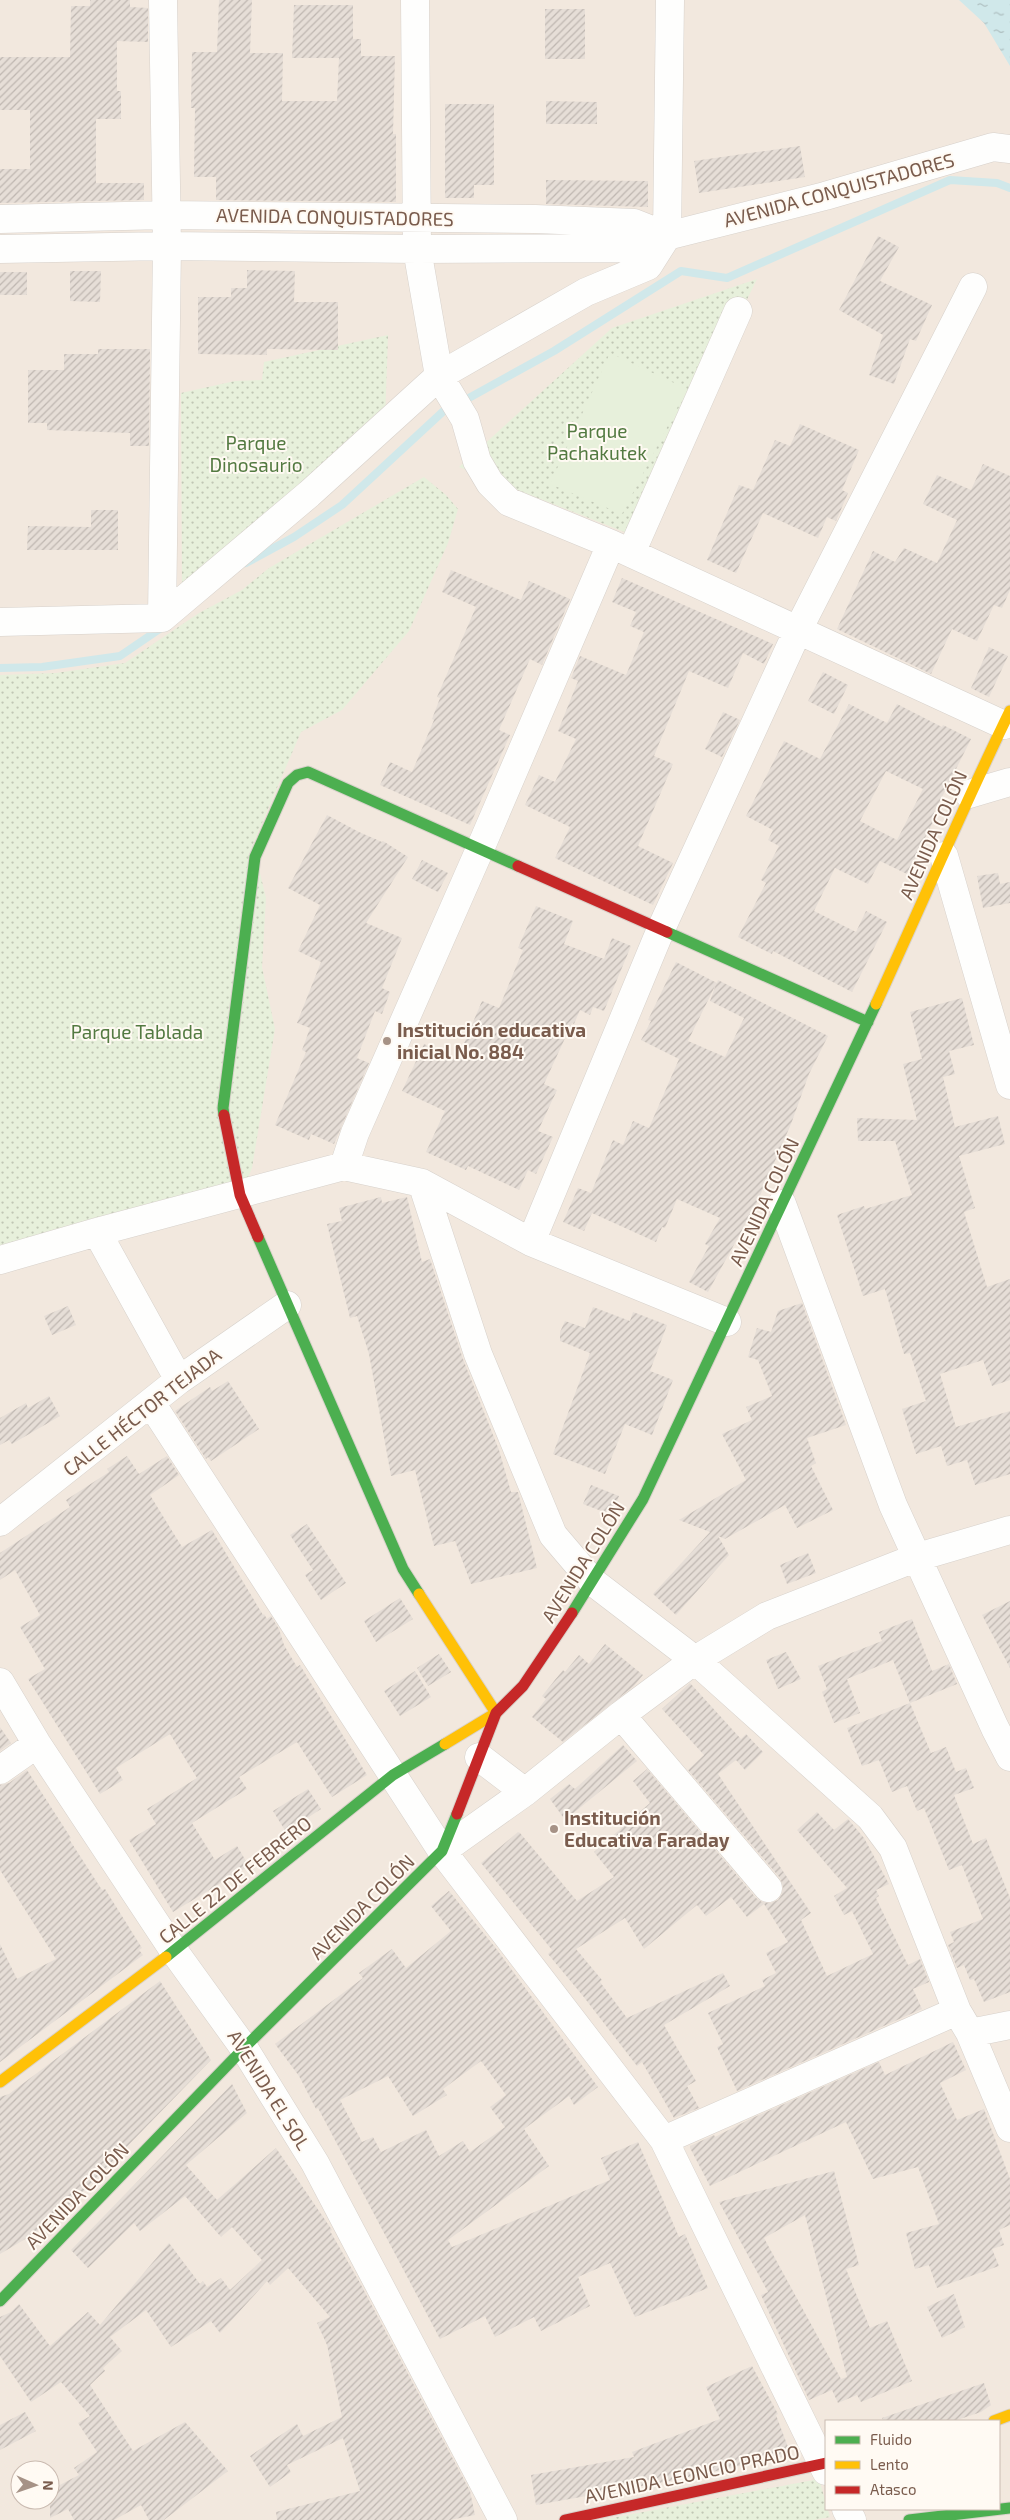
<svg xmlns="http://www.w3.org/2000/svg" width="1010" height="2520" viewBox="0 0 1010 2520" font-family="'Exo 2',sans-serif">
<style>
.residential{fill:#f2e8de;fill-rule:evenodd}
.grass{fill:url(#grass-dots)}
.garden{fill:#e7f0db}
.water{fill:url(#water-ripples)}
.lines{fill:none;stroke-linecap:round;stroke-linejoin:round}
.stream{stroke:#d0e8ea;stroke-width:8}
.building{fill:url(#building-hatch);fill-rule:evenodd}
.street-casing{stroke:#d7d1cb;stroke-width:29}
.fast-casing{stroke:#d9d2cb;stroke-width:13}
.slow-casing{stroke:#d9d2cb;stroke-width:13}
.jam-casing{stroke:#d9d2cb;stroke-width:13}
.street{stroke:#fefefd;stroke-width:28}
.fast{stroke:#4caf50;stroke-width:11}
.slow{stroke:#ffc107;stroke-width:11}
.jam{stroke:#c62828;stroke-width:11}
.poi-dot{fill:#a69286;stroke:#fffaf3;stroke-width:2}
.labels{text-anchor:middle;stroke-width:4;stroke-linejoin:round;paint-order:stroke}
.street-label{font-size:19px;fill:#7a5c4d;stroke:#fffaf3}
.park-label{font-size:19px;fill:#537a41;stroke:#fffaf3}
.poi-label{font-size:19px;font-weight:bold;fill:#7a5c4d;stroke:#fffaf3;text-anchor:start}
</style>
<defs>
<pattern id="grass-dots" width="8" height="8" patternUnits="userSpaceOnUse" patternTransform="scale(1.25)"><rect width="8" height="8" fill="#e7f0db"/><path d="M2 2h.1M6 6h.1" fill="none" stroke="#c0c6b4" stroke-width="1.8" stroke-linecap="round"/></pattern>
<pattern id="water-ripples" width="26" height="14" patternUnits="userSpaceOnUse" patternTransform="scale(1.25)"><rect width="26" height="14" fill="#d0e8ea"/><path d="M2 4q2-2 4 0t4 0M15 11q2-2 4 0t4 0" fill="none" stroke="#aebfc0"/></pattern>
<pattern id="building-hatch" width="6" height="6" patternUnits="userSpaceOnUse" patternTransform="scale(1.25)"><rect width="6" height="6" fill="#e6ded7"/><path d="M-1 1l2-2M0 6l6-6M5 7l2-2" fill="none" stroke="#bfb7b1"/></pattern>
</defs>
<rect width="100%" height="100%" fill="#f9f5f0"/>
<path class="residential" d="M0,0H1010V2520H0ZM826,2421H999V2509H826ZM20,2470H50V2500H20Z"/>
<path class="grass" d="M757,279L632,535L459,467L612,328Z
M388,335L385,421L182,585L181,393L235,381L262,380L264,362Z
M424,477L446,495L458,509L448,543L409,631L342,710L301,732L253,844L266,898L262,967L275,1029L252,1168L239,1201L0,1251V675L56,673L125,663L199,613L242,590L269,568Z
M819,2479L830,2517L814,2520H601Z"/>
<path class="garden" d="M610,353L687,389L622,514L550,484Z"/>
<path class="water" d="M959,0H1010V66L984,23Z"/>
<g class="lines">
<path class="stream" d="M467,399L554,351L681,271L727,278L950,180L997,183L1010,188
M246,563L294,537L342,505L449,406
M0,668L42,667L120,656L164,626"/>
</g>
<path class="building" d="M90,0H130V7L148,8V42L117,41V91H121V119H96V183H144V200L0,203V169H30V110H0V57H70L71,6H90Z
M219,0H252L250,53H283L282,101H337L339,58H292L294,5H353V39H361V56H395L393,134H396V202L216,200V177H194L195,108H191L192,52H217Z
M545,9H585V59H545Z
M546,101L597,102V124H546Z
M445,104H494V185H474V198H445Z
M800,146L805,177L699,193L694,161Z
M546,180L648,181V207L546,204Z
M878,236L899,247L880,281L932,305L916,341L910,339L894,384L869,375L883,335L839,310Z
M247,270L295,271L294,302H338V350L267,349V355L198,354V297H231V288H247Z
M70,271H101L100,302L70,301Z
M0,272H27V295H0Z
M98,349H150L149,446H130V433L47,430V423H28V370H64V354H98Z
M800,424L859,450L842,490L848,493L836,521L827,517L818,538L763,513L736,573L707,560L739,485L753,490L775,440L790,446Z
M983,464L1010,476V590L1002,608L994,605L977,641L952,629L931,674L837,629L873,551L895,562L904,548L937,563L957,520L923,504L937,475L971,490Z
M91,510H118V550H27L28,526L91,527Z
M451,570L521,600L529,581L570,599L542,665L530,659L499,730L510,735L470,825L380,785L390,762L412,772L434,720L432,719L440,698L437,697L476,607L442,592Z
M622,578L773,644L764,664L743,653L728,688L689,671L654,756L673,764L638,846L673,863L653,905L555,858L570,827L525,805L539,775L555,782L576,739L558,731L578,681L571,678L580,656L626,675L644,632L630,626L636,612L612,602Z
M989,647L1008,656L989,697L971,688Z
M823,672L848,685L834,714L808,701Z
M849,704L887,723L897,704L942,727L943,725L971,739L934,813L937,814L907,874L880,861L868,884L835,868L814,911L856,932L866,911L887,922L852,992L773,951L772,954L738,937L766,883L761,880L779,846L768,840L773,830L746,816L784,741L820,759ZM886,771L923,789L897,840L860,821Z
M723,712L740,720L722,757L705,749Z
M327,815L359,832L382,842L383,841L408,857L366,923L402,938L382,988L390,992L382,1014L375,1011L357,1058L369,1063L334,1144L311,1134L309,1140L275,1125L306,1052L302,1050L310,1028L297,1023L321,962L298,951L320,905L288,888Z
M422,860L448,873L438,892L412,879Z
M998,873L1000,884L1010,882V903L983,908L977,876Z
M536,906L573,921L564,944L604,959L612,938L631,946L604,1011L593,1007L590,1015L580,1010L574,1024L572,1023L544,1084L557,1090L538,1131L553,1137L536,1174L528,1170L519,1190L468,1166L466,1170L426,1152L445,1111L402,1091L424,1044L457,1060L482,1001L499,1008L523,950L518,948Z
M676,962L717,983L718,980L828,1036L809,1074L791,1124L749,1221H747L708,1292L689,1282L709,1246L705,1244L720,1218L677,1199L665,1228L662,1227L656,1242L592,1213L584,1231L563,1222L578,1188L591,1193L613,1140L623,1145L633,1121L649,1128L679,1059L641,1040L651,1021L648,1020ZM716,984L710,1001L744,1018L725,1057L688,1041Z
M962,998L974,1045L949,1051L955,1074L943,1077L955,1127L998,1116L1005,1144L959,1156L975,1208L964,1212L987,1287L1010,1279V1380L992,1386L983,1360L940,1374L956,1427L1010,1411V1474L975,1485L967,1460L947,1466L941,1446L916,1454L902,1409L926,1401L910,1353L904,1354L885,1289L863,1296L837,1215L864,1206L865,1209L912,1195L895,1141H858L857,1118L917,1120L903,1064L922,1059L910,1012Z
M381,1197L382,1203L407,1197L422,1262L430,1259L463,1359L499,1450L511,1492H518L537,1568L471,1584L455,1541L434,1546L415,1470L391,1476L369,1354L357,1316L350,1318L327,1224L342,1221L339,1208Z
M802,1303L846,1425L807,1438L816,1463L811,1466L833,1510L797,1528L785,1505L725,1539L718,1536L729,1555L676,1615L653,1594L710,1532L679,1520L746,1480L722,1434L752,1420L746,1407L772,1396L758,1360L748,1357L757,1328L771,1332L778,1311Z
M68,1306L76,1325L52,1335L44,1316Z
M593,1307L630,1321L633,1312L667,1325L650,1371L673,1380L652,1435L625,1424L605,1474L553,1454L590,1353L560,1341V1332L565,1321L585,1328Z
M228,1381L259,1429L211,1461L208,1457L206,1459L175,1411L210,1387L212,1391Z
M49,1396L60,1416L12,1444L9,1440L0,1445V1418L26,1403L28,1408Z
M127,1456L139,1474L167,1456L179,1475L150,1495L182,1547L212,1530L263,1615L264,1614L267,1619L271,1616L279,1629L284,1645L297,1667L300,1665L367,1775L332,1797L297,1742L239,1777L247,1789L192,1823L215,1860L237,1846L249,1866L173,1912L129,1840L156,1824L147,1809L197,1778L170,1734L116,1768L123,1780L100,1794L28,1679L45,1669L20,1627L40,1615L15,1570L0,1580V1553L70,1507L66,1500L109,1472L107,1469Z
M591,1485L619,1496L612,1515L583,1504Z
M307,1524L346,1583L321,1600L305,1575L313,1570L290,1535Z
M808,1553L816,1573L787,1584L780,1565Z
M400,1598L413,1619L376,1642L364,1621Z
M1010,1601V1668L982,1615Z
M912,1619L932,1671L949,1664L957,1684L910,1703L931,1753L946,1747L956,1772L966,1768L974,1788L954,1795L973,1844L986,1838L1010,1898V1992L984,2002L974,1979L970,1980L964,1965L957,1968L948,1945L954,1942L950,1932L983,1919L962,1865L949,1870L924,1808L917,1811L907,1786L892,1792L879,1760L862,1766L847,1728L910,1703L893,1660L847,1679L860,1713L834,1723L822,1692L827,1689L818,1666L882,1641L879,1632Z
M605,1644L643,1675L634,1686L563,1742L532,1717L546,1699L542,1696L563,1670L565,1672L579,1655L589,1664Z
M786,1652L801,1679L778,1689L766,1660Z
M439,1654L451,1672L428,1686L417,1668Z
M415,1671L431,1697L400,1716L384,1691Z
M690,1683L741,1739L746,1734L763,1752L745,1770L736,1760L718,1774L811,1913L801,1920L827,1976L873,1954L852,1911L844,1915L834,1896L847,1888L797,1830L817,1812L834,1830L848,1819L864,1838L889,1884L876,1890L879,1896L876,1898L908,1965L920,1959L929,1982L913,1989L922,2009L737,2091L717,2047L723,2044L708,2013L765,1986L762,1980L776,1973L766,1953L788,1942L764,1904L747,1917L731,1897L706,1916L697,1905L644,1949L625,1918L576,1949L602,1980L600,1982L627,2018L723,1973L730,1986L664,2025L696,2081L687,2086L699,2108L674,2118L642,2062L637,2066L583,1996L548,1954L552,1950L481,1863L518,1832L520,1833L577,1901L614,1877L594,1852L650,1803L633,1781L647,1769L756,1898L762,1902L770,1903L778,1900L782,1894L783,1886L780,1878L688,1770L704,1755L662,1709Z
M0,1727L11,1743L0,1751Z
M623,1745L637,1761L565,1820L550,1799L569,1784L575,1789Z
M27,1770L71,1838L69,1839L102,1890L105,1889L142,1948L139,1950L143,1955L0,2062V1944L17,1979L56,1959L0,1870V1785L9,1783Z
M308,1789L321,1809L286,1832L273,1811Z
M449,1891L495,1947L598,2087L574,2105L569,2096L524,2129L549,2166L448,2240L452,2247L610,2180L601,2158L638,2142L679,2237L685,2234L708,2288L635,2317L610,2263L578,2277L590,2306L541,2331L534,2317L495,2337L485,2316L440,2339L318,2108L316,2109L299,2076L275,2044L363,1978L359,1973L392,1949L406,1968L451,1931L431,1906ZM481,2061L506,2095L490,2107L505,2127L470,2152L463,2141L439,2156L426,2130L381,2152L373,2137L362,2142L340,2100L388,2076L413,2116L447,2095L443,2089Z
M160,1981L211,2060L48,2228L45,2224L29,2240L27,2238L0,2254V2097L9,2094Z
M953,2042L966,2070L940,2083L957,2120L984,2109L1010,2179V2225L999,2230L1004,2245L992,2249L999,2266L937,2288L929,2265L915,2269L906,2233L939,2224L918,2167L873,2179L846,2122L710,2186L690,2148V2146L714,2135L715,2137L750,2119L879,2062L885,2075Z
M232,2084L247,2113L186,2165L217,2200L276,2148L332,2230L330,2231L360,2283L470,2491L475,2515L450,2520H277L276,2512L360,2491L343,2438L287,2465L291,2472L270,2487L250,2456L297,2424L303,2436L342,2417L327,2345L317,2323L330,2317L288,2268L270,2285L267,2281L220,2333L211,2321L171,2347L146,2310L110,2337L122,2351L103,2368L105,2371L90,2385L133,2451L185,2422L228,2471L164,2520H149L141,2505L114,2520H74L68,2509L50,2518V2490L79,2475L74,2468L97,2452L78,2423L90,2416L61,2382L31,2402L0,2356V2317L11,2312L19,2304L50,2346L88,2312L100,2325L169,2243L200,2284L203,2281L207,2287L221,2278L230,2290L262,2260L232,2227L221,2237L185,2196L140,2231L134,2223L88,2268L71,2250Z
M834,2171L859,2265L846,2269L870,2328L887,2321L912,2381L861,2402L857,2395L838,2403L832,2390L809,2400L761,2295L768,2292L719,2202ZM805,2215L847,2377L841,2379L764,2238Z
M954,2294L965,2327L942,2338L927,2307Z
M752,2366L778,2414L776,2415L791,2455L665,2482L536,2505L531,2475L634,2457L632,2452L720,2419L706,2387Z
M984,2383L991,2405L981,2412L954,2421H883L882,2418Z
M25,2412L36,2431L0,2450V2425Z"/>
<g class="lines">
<g class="street-casing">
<path id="street" d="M415,0L417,249L439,376L465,419L477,461L490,483L509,502L611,544L1004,725
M0,219L166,215L535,219L634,223L667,236
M0,249L167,246L417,249L633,248L667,236L825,196L993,147L1010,149
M631,553L738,311
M162,618L167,246L163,0
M0,622L162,618L309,494L439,376L586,292L648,266L667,236L670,0
M969,794L1010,782
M944,856L1010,1085
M344,1166L355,1133L480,849L611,544
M422,1183L478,1354L553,1535L593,1582L695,1660L870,1817L893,1848L957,2011L970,2033L1010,2128
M782,1204L893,1505L995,1728L1010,1757
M97,1232L179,1380
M531,1242L661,929L798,630L973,287
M0,1260L97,1232L344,1166L422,1183L531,1242L727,1322
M151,1403L442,1851L664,2140L826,2471
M0,1522L179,1380L287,1305
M0,1682L37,1744L174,1951L244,2048L315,2163L503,2520
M621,1715L768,1888
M479,1757L525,1792
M0,1770L37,1744
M442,1851L525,1792L621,1715L695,1660L767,1616L918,1557L1010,1530
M970,2033L1010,2025
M664,2140L957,2011
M846,2509L852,2520"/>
</g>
<g class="fast-casing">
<path id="fast" d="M667,932L868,1022
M224,1115L223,1108L255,857L288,783L297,775L308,772L518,866
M258,1237L403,1569L419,1594
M572,1613L643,1499L876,1004
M166,1957L393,1775L445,1744
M0,2301L244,2048L442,1851L457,1814
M909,2520L1010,2508"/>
</g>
<g class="slow-casing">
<path id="slow" d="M876,1004C921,906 963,807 1010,711
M419,1594L496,1713L445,1744
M0,2082L166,1957
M994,2421L1010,2415"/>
</g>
<g class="jam-casing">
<path id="jam" d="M518,866L667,932
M224,1115L240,1195L258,1237
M457,1814L496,1713L523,1686L572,1613
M565,2520L826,2463"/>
</g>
<use href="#street" class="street"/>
<use href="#fast" class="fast"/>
<use href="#slow" class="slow"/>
<use href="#jam" class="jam"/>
</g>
<g class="poi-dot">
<circle cx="387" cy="1041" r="5"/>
<circle cx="554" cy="1829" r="5"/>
</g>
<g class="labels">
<g class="street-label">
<text transform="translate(839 190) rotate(-15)" y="7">AVENIDA CONQUISTADORES</text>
<text transform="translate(335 217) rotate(1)" y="7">AVENIDA CONQUISTADORES</text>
<text transform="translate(933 835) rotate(-66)" y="7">AVENIDA COLÓN</text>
<text transform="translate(764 1202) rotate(-65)" y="7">AVENIDA COLÓN</text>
<text transform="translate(142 1412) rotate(-38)" y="7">CALLE HÉCTOR TEJADA</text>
<text transform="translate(583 1562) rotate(-58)" y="7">AVENIDA COLÓN</text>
<text transform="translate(235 1880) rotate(-39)" y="7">CALLE 22 DE FEBRERO</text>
<text transform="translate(362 1907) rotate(-45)" y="7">AVENIDA COLÓN</text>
<text transform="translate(269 2090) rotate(58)" y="7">AVENIDA EL SOL</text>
<text transform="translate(77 2196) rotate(-46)" y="7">AVENIDA COLÓN</text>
<text transform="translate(692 2474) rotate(-12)" y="7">AVENIDA LEONCIO PRADO</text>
</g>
<g class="park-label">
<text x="597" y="438">Parque<tspan x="597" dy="22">Pachakutek</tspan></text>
<text x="256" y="450">Parque<tspan x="256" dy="22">Dinosaurio</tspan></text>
<text x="137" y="1039">Parque Tablada</text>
</g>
<g class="poi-label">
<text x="397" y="1037">Institución educativa<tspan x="397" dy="22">inicial No. 884</tspan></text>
<text x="564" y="1825">Institución<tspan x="564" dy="22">Educativa Faraday</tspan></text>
</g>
</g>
<rect x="825" y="2420" width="175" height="90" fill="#fffaf3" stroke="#cabbb1"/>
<rect x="835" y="2436" width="25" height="8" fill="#4caf50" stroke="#cabbb1"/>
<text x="870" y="2445" font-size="15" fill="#7a5c4d">Fluido</text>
<rect x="835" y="2461" width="25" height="8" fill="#ffc107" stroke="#cabbb1"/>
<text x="870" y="2470" font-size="15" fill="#7a5c4d">Lento</text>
<rect x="835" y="2486" width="25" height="8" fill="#c62828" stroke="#cabbb1"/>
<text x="870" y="2495" font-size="15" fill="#7a5c4d">Atasco</text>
<g transform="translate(35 2485) rotate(92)"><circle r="24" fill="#fffaf3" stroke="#cabbb1"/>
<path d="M0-4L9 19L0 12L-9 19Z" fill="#a69286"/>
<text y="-8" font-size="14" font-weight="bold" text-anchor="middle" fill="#7a5c4d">N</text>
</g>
</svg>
